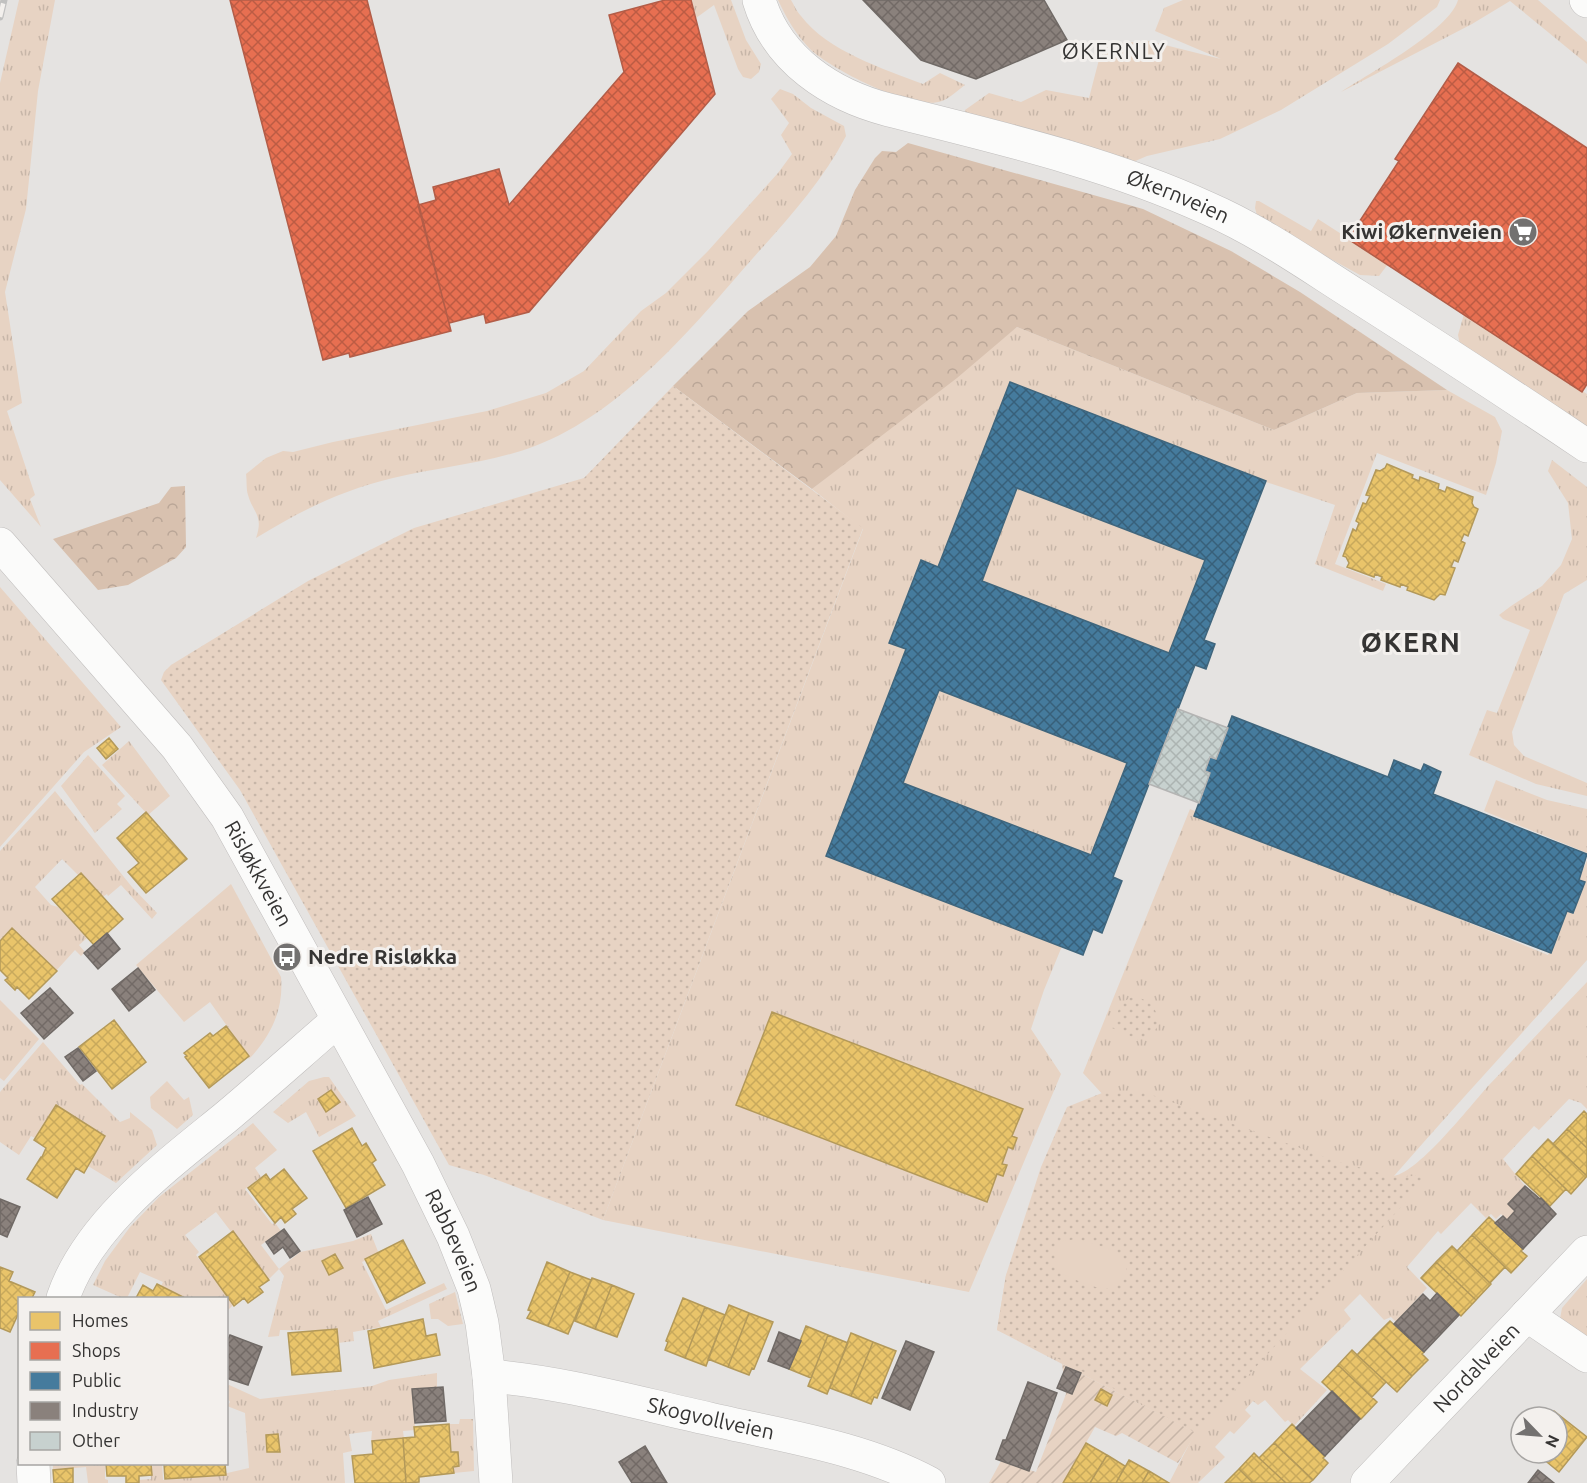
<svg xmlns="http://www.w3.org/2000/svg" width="1587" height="1483" viewBox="0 0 1587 1483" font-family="Ubuntu,sans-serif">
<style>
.grass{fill:url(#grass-tufts)}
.forest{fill:url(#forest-crowns)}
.park{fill:url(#park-dots)}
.garden{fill:url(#garden-furrows)}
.pitch{fill:#e7d3c3}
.homes{fill:url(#homes-cross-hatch);stroke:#b3995a;stroke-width:1.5}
.shops{fill:url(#shops-cross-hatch);stroke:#b25d48;stroke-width:1.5}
.public{fill:url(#public-cross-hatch);stroke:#40667d;stroke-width:1.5;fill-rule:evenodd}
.industry{fill:url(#industry-cross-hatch);stroke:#706a66;stroke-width:1.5}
.building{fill:url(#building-cross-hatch);stroke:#b4b4b3;stroke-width:1.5}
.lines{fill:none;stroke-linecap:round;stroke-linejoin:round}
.minor-casing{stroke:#c0bebd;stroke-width:34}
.minor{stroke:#fbfbfa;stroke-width:33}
.rail-casing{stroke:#c1c1c0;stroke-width:7}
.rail{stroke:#f3f0ed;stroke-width:4.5;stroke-dasharray:14;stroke-linecap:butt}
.labels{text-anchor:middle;stroke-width:6;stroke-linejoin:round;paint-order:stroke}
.street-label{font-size:21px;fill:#353433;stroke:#f3f0ed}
.poi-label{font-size:21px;font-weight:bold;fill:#353433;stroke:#f3f0ed;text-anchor:end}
.neighbourhood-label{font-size:22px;letter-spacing:1.5px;fill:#353433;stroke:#f3f0ed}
.district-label{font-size:27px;font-weight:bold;letter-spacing:1.5px;fill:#353433;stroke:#f3f0ed}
</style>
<defs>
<pattern id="grass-tufts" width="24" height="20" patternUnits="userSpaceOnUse" patternTransform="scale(1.5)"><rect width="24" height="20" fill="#e7d3c3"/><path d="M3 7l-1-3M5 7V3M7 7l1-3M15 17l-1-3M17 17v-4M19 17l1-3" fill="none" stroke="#c7b6a8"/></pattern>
<pattern id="forest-crowns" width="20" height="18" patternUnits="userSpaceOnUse" patternTransform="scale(1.5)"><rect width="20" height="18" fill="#d8c1af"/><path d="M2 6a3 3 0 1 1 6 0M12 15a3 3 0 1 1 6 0" fill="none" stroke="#baa697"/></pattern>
<pattern id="park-dots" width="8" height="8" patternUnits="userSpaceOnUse" patternTransform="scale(1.5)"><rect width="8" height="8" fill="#e7d3c3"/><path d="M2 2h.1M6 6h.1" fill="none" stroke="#c7b6a8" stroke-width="1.8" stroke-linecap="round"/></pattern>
<pattern id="garden-furrows" width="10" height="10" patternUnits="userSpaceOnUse" patternTransform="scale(1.5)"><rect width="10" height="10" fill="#e7d3c3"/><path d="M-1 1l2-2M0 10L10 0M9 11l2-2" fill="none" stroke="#c7b6a8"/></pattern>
<pattern id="homes-cross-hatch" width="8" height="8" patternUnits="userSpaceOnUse" patternTransform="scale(1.5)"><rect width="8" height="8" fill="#e9c46a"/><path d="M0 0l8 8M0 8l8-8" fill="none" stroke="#c8a95c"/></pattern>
<pattern id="shops-cross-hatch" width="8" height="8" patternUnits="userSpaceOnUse" patternTransform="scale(1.5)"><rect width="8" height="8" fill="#e76f51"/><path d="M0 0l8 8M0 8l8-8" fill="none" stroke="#bc5c44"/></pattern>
<pattern id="public-cross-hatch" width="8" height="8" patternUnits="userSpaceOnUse" patternTransform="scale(1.5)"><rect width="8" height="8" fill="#457b9d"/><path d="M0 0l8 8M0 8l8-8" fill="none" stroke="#38607a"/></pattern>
<pattern id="industry-cross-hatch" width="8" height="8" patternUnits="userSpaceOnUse" patternTransform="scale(1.5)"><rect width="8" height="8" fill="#8a817c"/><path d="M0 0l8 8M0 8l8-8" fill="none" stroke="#726a66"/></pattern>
<pattern id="building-cross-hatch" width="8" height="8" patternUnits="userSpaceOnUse" patternTransform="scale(1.5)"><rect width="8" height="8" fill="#c7d1cf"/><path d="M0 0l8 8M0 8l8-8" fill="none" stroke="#acb4b2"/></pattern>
</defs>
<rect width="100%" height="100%" fill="#e5e3e1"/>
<path class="grass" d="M19,0H55L38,91L26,209L5,292L22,403L7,411L35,495L30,499L41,527L0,480V83Z
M691,0H731L746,40L761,64L759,72L751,79L743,77L738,69L714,5L696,18Z
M778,0H791C794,5 797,12 801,16C827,51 884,69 923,84L940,73L965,85C958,90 950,98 942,101C914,112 833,70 811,50C796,35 787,19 778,0Z
M1183,0H1440L1437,7L1388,44L1281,110L1220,139L1147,156L1126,165L966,114L965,110L989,93L1021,102L1046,90L1089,98L1102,48L1119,43L1149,41L1221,59L1155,31L1164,8Z
M1458,0H1538L1587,42V64L1510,1L1472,24L1341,92C1368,74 1450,30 1458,0Z
M780,89L793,94L811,108L844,126L846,136C822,182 788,219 753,258C693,327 622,413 535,446C490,463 440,467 393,478C342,490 300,511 256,538C264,515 253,513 248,495C246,489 247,480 246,474L266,458L283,451L293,452L333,442L487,411L546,393L584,371L641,311L666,293L708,251L778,173L792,154L781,135L789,123L771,99Z
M1256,201H1259L1311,231L1318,219L1388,264L1379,276L1360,275L1258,219L1255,208Z
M1464,314L1587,394V430L1460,345L1458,335Z
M1017,327L1274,430L1357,393L1447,390L1495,417L1502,431L1496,463L1486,495L1377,453L1335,564L1386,584L1383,591L1315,564L1335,505L1254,478L1044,990L1031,1029L1061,1074L969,1292L603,1220L863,529L812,489Z
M1552,460L1587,487V580L1564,594L1512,732L1514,745L1524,756L1587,783V796L1536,784L1469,755L1487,710L1497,713L1530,630L1503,619L1499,615L1511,606L1542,586L1561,565L1572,539L1568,503L1548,471Z
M0,587L121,727L84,752L0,847Z
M129,741L170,796L148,815L102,765Z
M88,755L125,796L117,804L122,809L95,833L61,786Z
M1496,780L1547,800L1587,809V853L1484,811Z
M55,791L132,887L157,913L152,919L121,885L108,896L107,894L101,898L62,859L35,887L51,905L58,907L87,938L79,945L85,952L81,956L75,950L55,972L11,929L0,941V851Z
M1190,809L1548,955L1587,860V960C1524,1032 1457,1103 1394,1176C1420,1171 1470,1106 1489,1085C1522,1051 1554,1016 1587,982V1109L1581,1103L1569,1099L1539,1130L1534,1126L1503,1159L1525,1186L1509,1205L1516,1213L1507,1220L1501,1214L1496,1219L1491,1214L1486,1218L1471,1203L1441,1234L1438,1231L1407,1267L1427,1288L1396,1322L1391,1317L1384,1320L1360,1294L1344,1310L1351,1319L1300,1369L1327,1390L1294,1426L1288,1420L1285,1422L1265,1400L1258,1405L1253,1401L1245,1410L1251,1416L1234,1434L1230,1431L1215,1447L1225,1457L1198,1483H1169L1195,1433L997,1330L1006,1275L1105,1097L1083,1073Z
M231,884L281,977C284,1009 271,1036 249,1059L225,1029L227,1026L210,1002L184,1022L136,965Z
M0,1000L39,1039L4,1081L0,1078Z
M43,1042L80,1085L82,1084L120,1122L130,1118V1112L152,1130L157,1145L116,1183L88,1166L105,1137L55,1106L35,1138L31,1136L19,1155L0,1142V1092Z
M324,1077H329L356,1116L319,1137L306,1112L288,1123L273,1112L309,1081Z
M167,1081L184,1100L189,1097L193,1115L177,1129L151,1108L150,1097Z
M253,1123L277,1150L255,1168L261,1177L245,1189L272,1224L275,1223L281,1231L261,1245L279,1269L300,1252L353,1241L371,1234L379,1254L362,1262L386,1310L444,1283L447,1289L378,1321L381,1327L353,1332L354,1341L338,1343L337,1331L280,1330L279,1336L268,1337L284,1276L279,1269L268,1280L216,1212L185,1235L199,1252L196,1255L234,1304L227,1311L226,1298H182L160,1288L163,1282L140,1272L127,1298H122L93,1285L105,1261L130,1227L159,1197Z
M1587,1279V1343L1560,1319L1562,1308Z
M455,1292L463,1324L448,1326L438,1319H431L429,1304Z
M437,1373V1388L415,1422V1430L403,1431L404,1439L371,1442L372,1431L349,1434L352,1451L343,1453L345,1483H139V1480L151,1479L150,1464H162L163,1480L223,1474L249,1468L245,1413L227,1406L230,1402L227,1398V1384L260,1399L372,1386L389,1380Z
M460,1419H473L474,1471L454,1473L449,1424H459Z
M53,1464H105V1479L108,1480V1483H88L86,1467L53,1470Z"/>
<path class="forest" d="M908,143L1143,209L1231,251L1300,292L1447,390L1357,393L1274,430L1017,327L957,378L812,489L673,386L748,311L810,267L836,236L855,190L875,158L882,151L896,152Z
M185,486L186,547L176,558L128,585L98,590L53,539L159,503L171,487Z"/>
<path class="park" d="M673,386L863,528L603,1220L484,1175L449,1165L240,790L161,680L164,672L171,665L308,581L414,528L584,478Z
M1134,996C1152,1002 1154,1005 1160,1023L1152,1034L1139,1040L1112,1028L1121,1003Z
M1141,1091L1336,1161L1395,1177L1430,1175L1196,1433L1063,1361L997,1330L1006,1275L1041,1167L1067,1107L1102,1093Z"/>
<path class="garden" d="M1062,1364L1196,1433L1178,1463L1122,1433L1116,1436L1095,1427L1063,1483H989L1001,1461L1036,1472L1066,1394Z"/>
<path class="pitch" d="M1077,1239C1090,1243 1110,1247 1120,1256C1136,1270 1119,1291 1101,1288C1087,1286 1071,1277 1057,1272L1054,1252L1063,1241Z"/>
<path class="homes" d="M1387,464L1413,475L1412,478L1419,481L1420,477L1439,484L1438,489L1445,492L1447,487L1473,497L1472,503L1474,507L1478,509L1468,536L1464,534L1461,541L1465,543L1458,562L1454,560L1451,567L1455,568L1445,595L1440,594L1434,600L1407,590L1408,587L1401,584L1400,587L1381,580L1382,577L1375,574L1374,577L1347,567L1349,563L1346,557L1343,556L1353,529L1356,531L1359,523L1356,521L1363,503L1366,504L1370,496L1366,495L1376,470L1380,471L1385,468Z
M109,738L118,749L106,759L97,748Z
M146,812L187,859L146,893L128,872L139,863L117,838Z
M81,873L123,919L94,945L52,899Z
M12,928L57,971L29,999L17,987L15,990L5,980L8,978L0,970V941Z
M772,1012L1023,1109L1012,1136L1017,1138L1013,1149L1008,1147L1002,1164L1007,1165L1003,1176L997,1174L987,1202L736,1105Z
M114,1020L146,1062L112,1089L79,1047Z
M226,1026L249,1056L209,1088L185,1057L187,1056L184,1053L210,1033L213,1036Z
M331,1090L340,1102L326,1112L318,1099Z
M56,1105L105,1136L84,1173L76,1168L57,1198L27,1179L41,1157H42L46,1148L34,1140Z
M1584,1111L1587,1114V1148L1567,1129Z
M352,1128L362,1146L366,1143L376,1160L372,1163L385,1185L346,1208L313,1151Z
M1567,1129L1587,1148V1176L1553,1144Z
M1548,1139L1587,1176L1571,1194L1532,1156Z
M1532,1156L1566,1189L1550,1206L1516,1174Z
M284,1169L307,1198L292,1209L296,1214L285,1223L281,1217L275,1223L248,1188L266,1174L270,1180Z
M1489,1217L1523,1249L1521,1251L1527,1256L1511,1273L1472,1235Z
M233,1231L269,1280L259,1287L263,1292L248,1303L244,1298L234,1306L199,1257Z
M1472,1235L1505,1267L1490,1283L1457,1251Z
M403,1240L425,1283L387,1303L365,1259Z
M1452,1246L1491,1284L1476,1300L1436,1262Z
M335,1254L343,1268L329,1275L322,1261Z
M547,1262L570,1272L548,1326L527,1318L531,1311L528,1310Z
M1436,1262L1476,1300L1461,1316L1421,1278Z
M0,1267L13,1272L9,1281L35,1292L32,1298H20V1310L10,1332L0,1328Z
M570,1272L591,1280L568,1334L548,1326Z
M592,1278L612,1285L595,1329L575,1321Z
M157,1284L185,1298H136L143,1285L153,1291Z
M612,1285L634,1294L617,1337L595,1329Z
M683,1298L705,1307L685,1358L665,1350L668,1342L666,1341Z
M729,1305L749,1313L728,1367L708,1359Z
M705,1307L725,1315L706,1366L685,1358Z
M749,1313L773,1322L754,1369L752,1368L749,1375L728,1367Z
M423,1319L426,1336L436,1334L440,1355L374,1368L368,1331Z
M1390,1321L1424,1352L1422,1354L1428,1360L1412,1376L1373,1338Z
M806,1326L828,1335L811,1378L789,1369Z
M337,1329L341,1371L292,1375L288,1333Z
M851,1333L873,1342L851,1396L830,1388Z
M828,1335L848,1343L827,1394L808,1386Z
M1373,1338L1412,1376L1397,1392L1357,1355Z
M873,1342L896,1351L877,1398L874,1397L871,1404L851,1396Z
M1352,1350L1386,1382L1372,1397L1338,1365Z
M1338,1365L1377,1402L1361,1419L1322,1382Z
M1101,1389L1112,1395L1107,1406L1095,1400Z
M1554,1411L1587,1437L1559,1472L1536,1453H1557V1417H1549Z
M449,1424L451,1452H458L459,1466L453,1467L454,1473L419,1477V1482L406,1483L403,1438L415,1437L414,1427Z
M1292,1424L1325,1456L1323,1458L1328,1463L1313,1480L1274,1443Z
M278,1434L280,1452H267L266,1435Z
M403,1438L406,1483H355L352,1456L373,1454L372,1441Z
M1086,1443L1107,1455L1090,1483H1063Z
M1274,1443L1313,1480L1309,1483H1286L1259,1458Z
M1254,1453L1259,1458L1286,1483H1253L1239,1469Z
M1107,1455L1125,1466L1116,1483H1090Z
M1129,1460L1149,1471L1142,1483H1116Z
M106,1464H151L152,1475L139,1476V1483H126V1476H107Z
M164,1464H225L226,1475L165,1479Z
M73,1468V1483H54L53,1470Z
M1239,1469L1253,1483H1225Z
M1149,1471L1169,1483H1142Z"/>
<path class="shops" d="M230,0H367L451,331L350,357L349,353L323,360Z
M665,0H691L715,94L529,312L486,323L484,314L449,323L418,205L436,200L433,187L499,169L509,205L624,72L609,15Z
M1458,63L1587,148V384L1582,392L1348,239L1399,161L1395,159Z"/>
<path class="public" d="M1010,382L1266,481L1204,640L1215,644L1206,669L1195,665L1113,877L1122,881L1102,933L1093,929L1083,955L826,856L906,649L889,643L921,560L938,567ZM1017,488L1205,560L1169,653L982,581ZM939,690L1127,763L1091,855L903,783Z
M1232,716L1388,777L1394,760L1421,771L1424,764L1441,772L1433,794L1587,854L1579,880L1585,882L1573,913L1567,911L1551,953L1194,816L1210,773L1205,771L1210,757L1216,759Z"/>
<path class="industry" d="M863,0H1044L1067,40L976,79L921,60Z
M107,933L120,949L98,969L84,953Z
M138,968L155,990L129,1011L112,989Z
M50,988L73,1013L44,1039L21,1013Z
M78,1048L96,1071L83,1081L65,1057Z
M1525,1186L1540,1199L1541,1198L1556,1214L1523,1249L1495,1223L1503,1216L1507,1220L1515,1211L1508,1204Z
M368,1197L382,1224L357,1237L344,1210Z
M0,1199L20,1207L7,1237L0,1234Z
M284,1229L300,1251L290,1258L283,1247L274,1254L266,1242Z
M1437,1293L1459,1315L1424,1352L1394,1324L1423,1294L1430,1301Z
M779,1332L801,1341L789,1369L768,1361Z
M230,1335L262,1347L248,1385L226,1378V1344Z
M906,1341L934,1352L910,1410L882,1398Z
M1066,1367L1081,1373L1072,1394L1057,1388Z
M1028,1382L1057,1393L1029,1471L996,1459L1003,1440H1006Z
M443,1387L446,1421L415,1423L412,1389Z
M1332,1391L1360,1419L1325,1456L1296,1428Z
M645,1446L667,1483H632L619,1462Z
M1538,1470L1554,1483H1528Z"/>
<path class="building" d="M1178,709L1228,728L1216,759L1210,757L1205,771L1210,773L1199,803L1149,784Z"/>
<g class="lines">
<g class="minor-casing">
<g id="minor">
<path id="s1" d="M759,0C777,60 831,95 889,110C996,137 1106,162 1207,208C1260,231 1308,265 1357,296C1434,345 1511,395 1587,446"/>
<path d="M1586,0L1587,1"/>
<path id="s2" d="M0,544L177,747L227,817L418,1164L453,1236L474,1289L482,1323L489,1376L496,1483"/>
<path d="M63,1298C88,1224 166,1166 225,1118C263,1086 301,1052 338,1020"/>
<path d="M1527,1315L1587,1356"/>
<path id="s3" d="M489,1376C564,1382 637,1403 710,1419C783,1436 862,1447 929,1483"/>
<path d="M33,1464L34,1483"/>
<path id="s4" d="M1367,1483L1587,1252"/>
</g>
</g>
<use href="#minor" class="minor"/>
<g class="rail-casing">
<path id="rail" d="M0,17L4,0"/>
</g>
<use href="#rail" class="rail"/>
</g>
<defs>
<g id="supermarket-disc" transform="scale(1.5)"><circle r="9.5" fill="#737170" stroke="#f3f0ed"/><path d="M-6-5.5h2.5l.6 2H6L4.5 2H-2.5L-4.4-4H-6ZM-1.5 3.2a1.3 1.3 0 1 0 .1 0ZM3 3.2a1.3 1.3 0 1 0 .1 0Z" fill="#fff"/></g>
<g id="bus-disc" transform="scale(1.5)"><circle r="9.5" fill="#737170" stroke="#f3f0ed"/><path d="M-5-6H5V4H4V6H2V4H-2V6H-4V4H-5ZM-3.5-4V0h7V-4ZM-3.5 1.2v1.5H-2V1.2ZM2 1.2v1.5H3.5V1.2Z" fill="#fff"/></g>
</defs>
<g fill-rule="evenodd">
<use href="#supermarket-disc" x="1523" y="232"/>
<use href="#bus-disc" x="287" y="957"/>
</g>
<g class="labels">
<g class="street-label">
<text dy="7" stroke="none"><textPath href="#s1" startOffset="480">Økernveien</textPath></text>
<text dy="7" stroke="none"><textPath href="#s2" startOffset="420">Risløkkveien</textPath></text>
<text dy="7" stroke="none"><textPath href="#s2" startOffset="836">Rabbeveien</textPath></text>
<text dy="7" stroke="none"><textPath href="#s4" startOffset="159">Nordalveien</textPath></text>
<text dy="7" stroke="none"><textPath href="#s3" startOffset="226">Skogvollveien</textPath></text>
</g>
<g class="poi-label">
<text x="1502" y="239">Kiwi Økernveien</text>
<text x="308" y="964" text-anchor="start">Nedre Risløkka</text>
</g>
<g class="neighbourhood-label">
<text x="1114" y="59">ØKERNLY</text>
</g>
<g class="district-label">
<text x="1411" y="652">ØKERN</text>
</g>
</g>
<rect x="18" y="1297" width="210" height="168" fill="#f3f0ed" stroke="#a7a5a3" stroke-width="1.5"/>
<rect x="30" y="1312" width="30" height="18" fill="#e9c46a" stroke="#a7a5a3" stroke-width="1.5"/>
<text x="72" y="1327" font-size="18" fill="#353433">Homes</text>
<rect x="30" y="1342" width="30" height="18" fill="#e76f51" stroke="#a7a5a3" stroke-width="1.5"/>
<text x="72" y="1357" font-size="18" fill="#353433">Shops</text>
<rect x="30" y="1372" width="30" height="18" fill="#457b9d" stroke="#a7a5a3" stroke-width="1.5"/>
<text x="72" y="1387" font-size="18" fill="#353433">Public</text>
<rect x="30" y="1402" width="30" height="18" fill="#8a817c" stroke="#a7a5a3" stroke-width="1.5"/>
<text x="72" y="1417" font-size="18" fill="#353433">Industry</text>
<rect x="30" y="1432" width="30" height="18" fill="#c7d1cf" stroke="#a7a5a3" stroke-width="1.5"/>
<text x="72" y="1447" font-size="18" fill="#353433">Other</text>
<g transform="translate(1539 1435) rotate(115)"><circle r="28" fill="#f3f0ed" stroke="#a7a5a3" stroke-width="1.5"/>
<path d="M0-4.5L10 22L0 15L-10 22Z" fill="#737170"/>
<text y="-9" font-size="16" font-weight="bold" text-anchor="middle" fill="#353433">N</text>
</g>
</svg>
